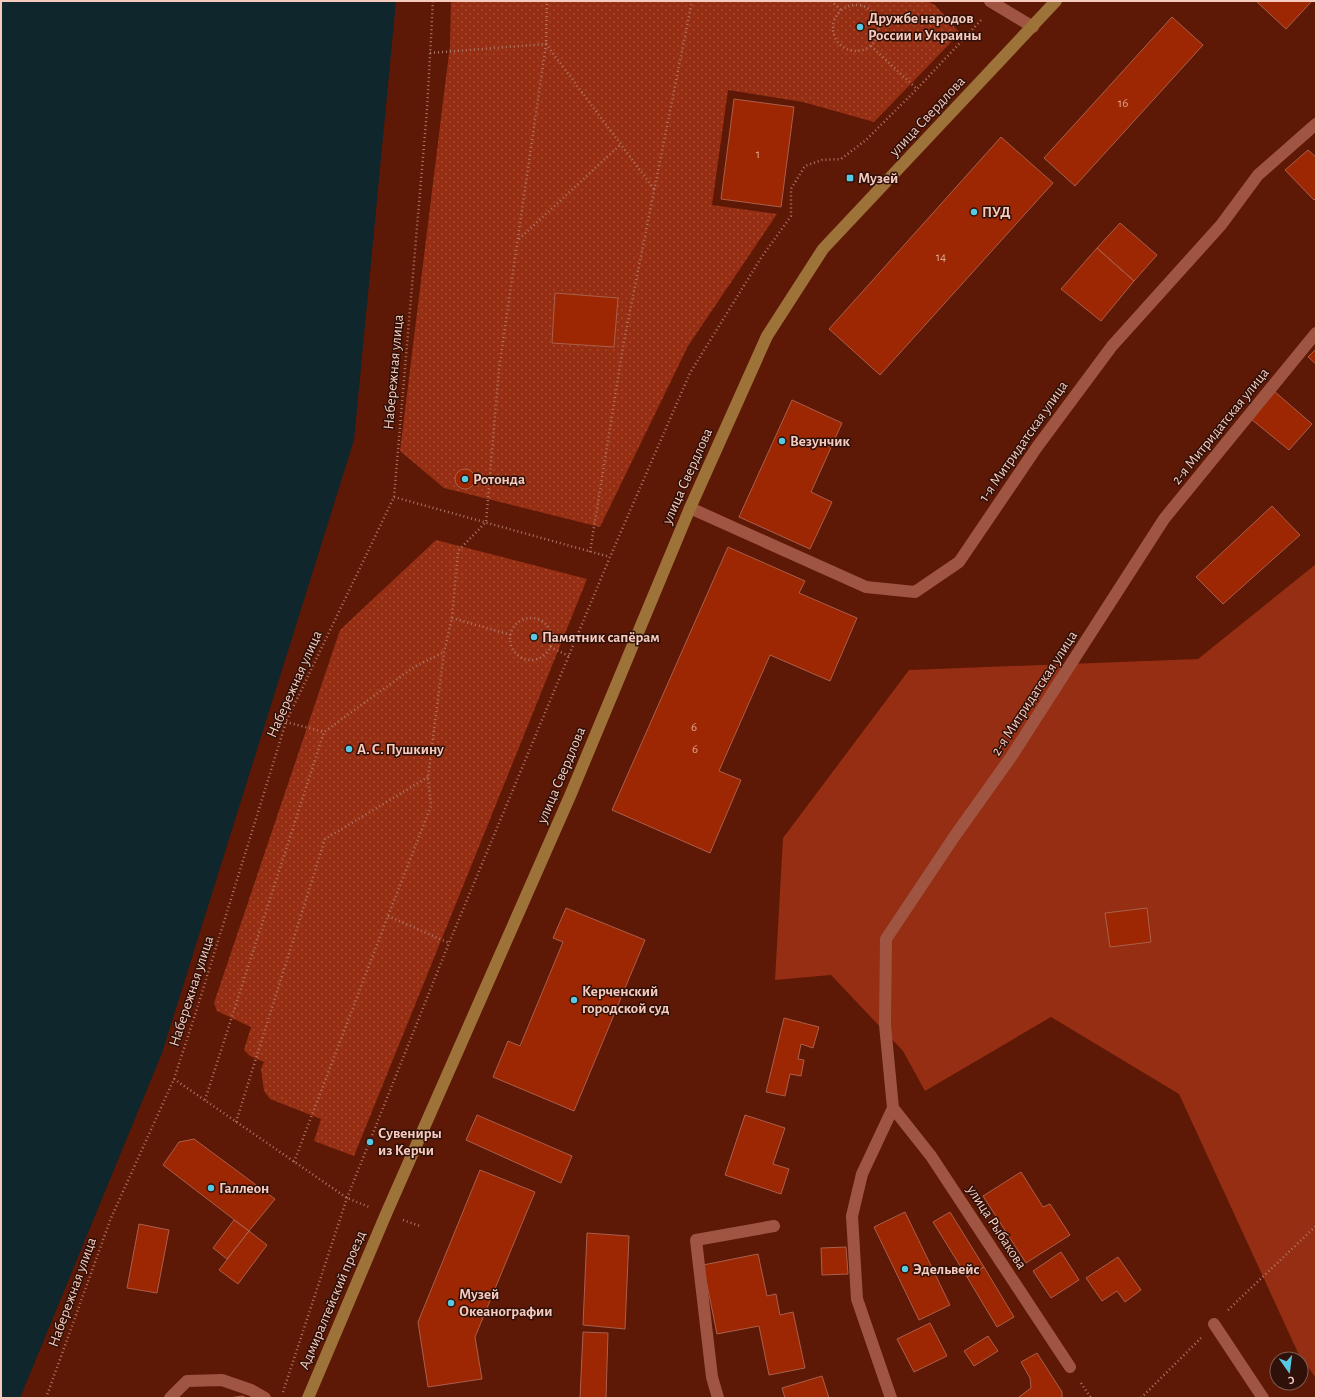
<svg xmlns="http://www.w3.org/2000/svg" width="1317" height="1399" viewBox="0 0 1317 1399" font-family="'Alegreya Sans',sans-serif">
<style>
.green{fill:#952e12}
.park{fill:url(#park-dots)}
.water{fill:#0e262c}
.building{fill:#9d2702;stroke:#aa5f4c}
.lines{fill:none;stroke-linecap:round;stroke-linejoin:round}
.path{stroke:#af7869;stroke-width:2.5;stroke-dasharray:1 3;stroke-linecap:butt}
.minor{stroke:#a05542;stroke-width:12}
.major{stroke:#9d733a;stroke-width:12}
.poi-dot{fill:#57c9e3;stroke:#2f1109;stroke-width:1.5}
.labels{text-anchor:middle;stroke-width:3;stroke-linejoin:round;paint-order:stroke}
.number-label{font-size:13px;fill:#e0a290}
.poi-label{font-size:15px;font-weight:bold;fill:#f6cbbf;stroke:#2f1109;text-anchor:start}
.street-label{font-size:15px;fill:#f6cbbf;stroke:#2f1109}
</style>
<defs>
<pattern id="park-dots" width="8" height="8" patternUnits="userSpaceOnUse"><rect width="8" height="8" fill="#952e12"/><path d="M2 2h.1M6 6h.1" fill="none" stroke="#a44b33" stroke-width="1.8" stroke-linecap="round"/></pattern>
</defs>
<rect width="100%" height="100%" fill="#5d1806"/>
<path class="green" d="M1316,564V1378L1299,1355L1179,1094L1051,1017L925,1091L903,1051L831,975L775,980L783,838L909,670L1198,659Z"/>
<path class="park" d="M451,1H927L935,5L960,33L874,122L803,102L728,90L712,205L777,214L688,346L600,527L444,488L400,451L450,45Z
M436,540L587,579L354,1156L314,1141L321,1119L270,1099L264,1091L261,1069L264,1062L250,1056L244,1050L251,1027L217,1011L214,1003L340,630Z"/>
<path class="water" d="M1,1H396L354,440L162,1053L20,1398H1Z"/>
<path class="building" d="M1256,1H1312L1286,29Z
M1172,17L1203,45L1075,186L1044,158Z
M734,99L794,107L781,207L721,199Z
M1001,137L1053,183L880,375L829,329Z
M1308,150L1316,157V198L1314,200L1285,170Z
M1120,223L1157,255L1134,281L1097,248Z
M1097,248L1134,281L1101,321L1061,289Z
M555,293L618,298L614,347L552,343Z
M1316,349V364L1308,357Z
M1274,391L1312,424L1289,450L1251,419Z
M792,400L842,423L811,492L832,502L810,549L739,517Z
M455 479a10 10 0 1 1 20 0a10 10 0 1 1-20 0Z
M1272,506L1300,535L1223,604L1196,577Z
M728,547L805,581L799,593L857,618L830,681L770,655L719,771L741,780L710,853L612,810Z
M566,908L645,940L574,1111L493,1077L508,1041L520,1046L563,942L553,938Z
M1147,908L1151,942L1110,947L1105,913Z
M784,1018L819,1027L813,1048L801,1044L798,1059L804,1060L801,1076L790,1074L785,1096L766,1092Z
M477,1115L572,1156L561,1183L466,1140Z
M745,1115L785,1128L773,1164L789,1169L781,1194L725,1175Z
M194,1139L275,1199L249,1231L163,1165L179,1142Z
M480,1170L535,1192L475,1337L482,1379L428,1387L418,1322Z
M1021,1172L1043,1207L1050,1204L1070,1235L1026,1263L983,1196Z
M905,1212L950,1305L919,1320L874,1227Z
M950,1212L984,1267L967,1277L933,1222Z
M234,1220L249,1231L227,1259L213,1248Z
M139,1224L169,1230L157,1293L127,1288Z
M249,1231L267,1245L238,1284L219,1270Z
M587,1233L629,1236L625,1329L583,1325Z
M846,1247L848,1274L822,1275L821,1248Z
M1061,1252L1079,1280L1051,1298L1033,1271Z
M758,1254L767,1296L776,1294L780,1315L793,1312L805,1368L769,1375L759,1326L717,1334L703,1265Z
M1118,1257L1141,1290L1125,1302L1117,1291L1102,1301L1086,1278Z
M984,1267L1014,1317L997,1327L967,1277Z
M930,1323L947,1356L914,1372L897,1339Z
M583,1332L608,1333L606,1398H580Z
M988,1336L998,1351L974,1366L964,1351Z
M1037,1353L1062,1392V1398H1020L1019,1397L1031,1388L1030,1378L1021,1362Z
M822,1376L829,1398H785L782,1388Z
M243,1396L246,1398H228Z"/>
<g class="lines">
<path class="path" d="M831,1L841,10
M833 28a23 23 0 1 1 46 0a23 23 0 1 1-46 0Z
M871,46L917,89
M430,53L546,44L654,189
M519,239L621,144
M394,497L610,557
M590,552L624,341L692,1
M510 639a21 21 0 1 1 42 0a21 21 0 1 1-42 0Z
M452,618L511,635
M550,647L569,656
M286,722L324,732
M388,916L449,943
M174,1079L347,1198L369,1207
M205,1100L324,732L414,667L444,652
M236,1122L325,839L428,777
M294,1162L388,916L431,806L428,777L444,652L452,618L458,551L486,522L499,369L546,44L547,1
M403,1220L420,1226
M1228,1310L1316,1226
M1081,1383L1091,1398
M283,1392L347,1198L449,943L610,557L690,373L761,258L791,216V189L805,166L822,160L841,159L866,140L917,89L983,18
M46,1398L111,1218L174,1079L195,1015L286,722L394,497L427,110L433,1
M1141,1398L1201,1338"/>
<path class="minor" d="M990,1L1033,27
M690,508L866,587L915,592L959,562L1037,447L1112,346L1221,225L1258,175L1316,124
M893,1108L885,1025L886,939L954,837L1011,757L1164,519L1316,333
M893,1108L931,1156L1070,1367
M1214,1324L1263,1398
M170,1398L187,1381L222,1380L251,1390L265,1398
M718,1398L712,1377L696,1240L774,1226
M891,1398L857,1299L852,1216L862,1174L893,1108"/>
<path class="major" d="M308,1398L386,1214L570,796L690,508L767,336L823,249L1056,1"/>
</g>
<g class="poi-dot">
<circle cx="860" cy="27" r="4"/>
<rect x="846" y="174" width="8" height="8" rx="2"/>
<circle cx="974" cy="212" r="4"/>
<circle cx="782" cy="441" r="4"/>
<circle cx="465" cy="479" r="4"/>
<circle cx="534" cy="637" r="4"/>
<circle cx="349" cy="749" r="4"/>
<circle cx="574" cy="1000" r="4"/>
<circle cx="370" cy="1142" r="4"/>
<circle cx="211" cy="1188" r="4"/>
<circle cx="905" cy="1269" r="4"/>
<circle cx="451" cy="1303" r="4"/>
</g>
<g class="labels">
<g class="number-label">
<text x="1123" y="107">16</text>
<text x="758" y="158">1</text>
<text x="941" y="261">14</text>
<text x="694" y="731">6</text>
<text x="695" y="753">6</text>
</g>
<g class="poi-label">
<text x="868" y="23">Дружбе народов<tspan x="868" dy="17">России и Украины</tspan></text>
<text x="858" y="183">Музей</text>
<text x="982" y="217">ПУД</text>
<text x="790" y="446">Везунчик</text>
<text x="473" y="484">Ротонда</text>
<text x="542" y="642">Памятник сапёрам</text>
<text x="357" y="754">А. С. Пушкину</text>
<text x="582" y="996">Керченский<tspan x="582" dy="17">городской суд</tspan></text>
<text x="378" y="1138">Сувениры<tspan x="378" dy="17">из Керчи</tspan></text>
<text x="219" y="1193">Галлеон</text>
<text x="913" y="1274">Эдельвейс</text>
<text x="459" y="1299">Музей<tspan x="459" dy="17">Океанографии</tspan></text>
</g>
<g class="street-label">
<text transform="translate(927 116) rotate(-47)" y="5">улица Свердлова</text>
<text transform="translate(393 372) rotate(-85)" y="5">Набережная улица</text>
<text transform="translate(1220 426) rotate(-51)" y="5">2-я Митридатская улица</text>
<text transform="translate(1023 441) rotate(-55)" y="5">1-я Митридатская улица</text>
<text transform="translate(687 476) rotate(-66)" y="5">улица Свердлова</text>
<text transform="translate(294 684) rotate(-66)" y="5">Набережная улица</text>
<text transform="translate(1034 693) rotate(-57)" y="5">2-я Митридатская улица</text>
<text transform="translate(561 775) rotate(-67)" y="5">улица Свердлова</text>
<text transform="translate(191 991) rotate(-72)" y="5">Набережная улица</text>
<text transform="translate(997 1227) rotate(57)" y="5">улица Рыбакова</text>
<text transform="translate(72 1292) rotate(-70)" y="5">Набережная улица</text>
<text transform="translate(332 1300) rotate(-67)" y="5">Адмиралтейский проезд</text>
</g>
</g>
<rect width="1317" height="1399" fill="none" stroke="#f6cbbf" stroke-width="4"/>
<g transform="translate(1289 1371) rotate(166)"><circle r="19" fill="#2f1109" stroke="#7f5b52"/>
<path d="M0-3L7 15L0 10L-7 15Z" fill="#57c9e3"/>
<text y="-6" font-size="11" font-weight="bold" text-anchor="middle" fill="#f6cbbf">С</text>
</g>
</svg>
